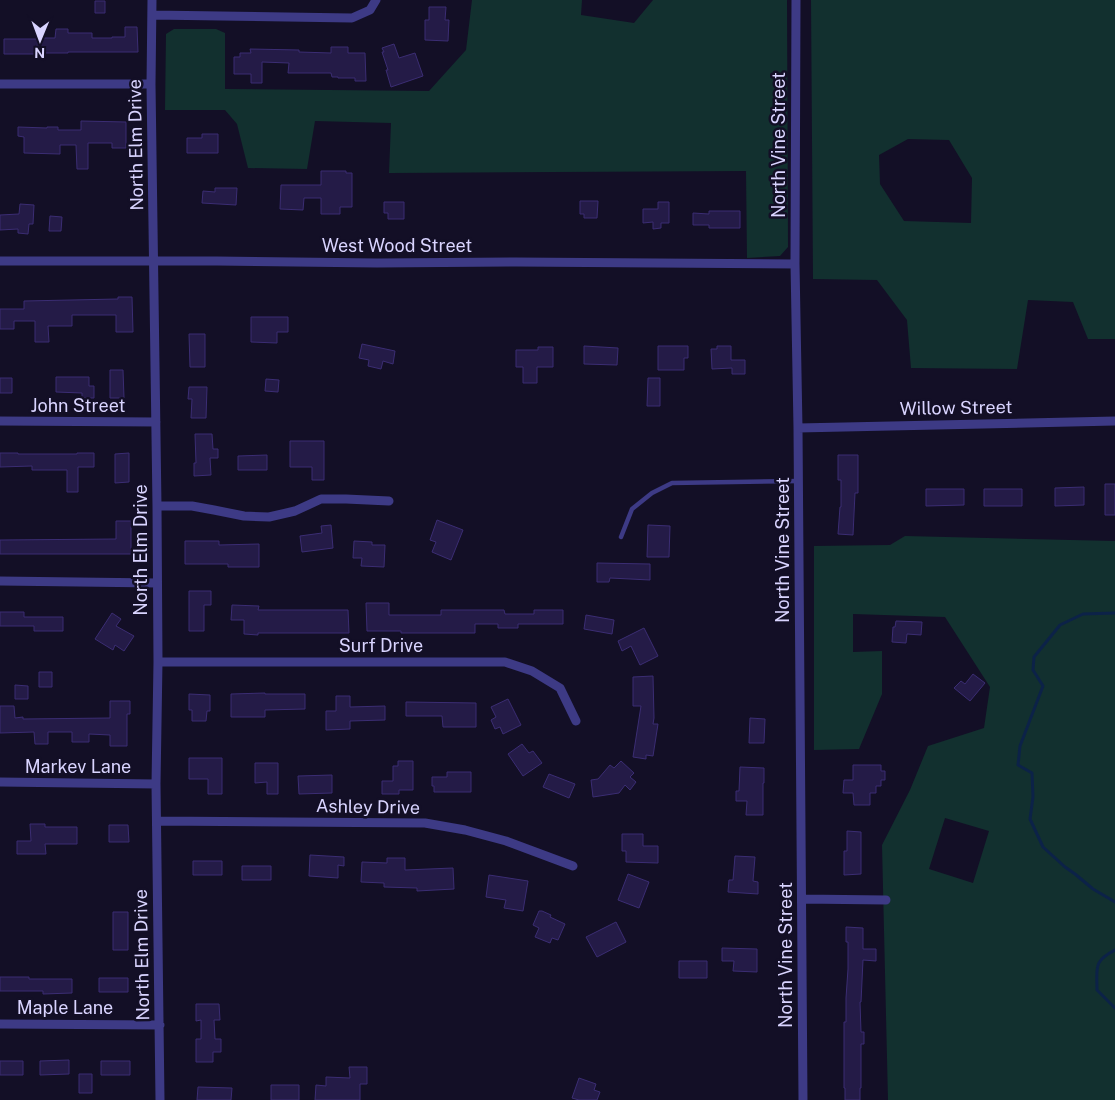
<svg xmlns="http://www.w3.org/2000/svg" width="1115" height="1100" viewBox="0 0 1115 1100" font-family="'Public Sans',sans-serif">
<style>
.green{fill:#12302f;fill-rule:evenodd}
.lines{fill:none;stroke-linecap:round;stroke-linejoin:round}
.stream{stroke:#0c2248;stroke-width:3}
.building{fill:#241b47;stroke:#3b2d73}
.service{stroke:#3d3a85;stroke-width:4.5}
.minor{stroke:#3d3a85;stroke-width:9}
.labels{text-anchor:middle;stroke-width:5;stroke-linejoin:round;paint-order:stroke}
.street-label{font-size:18px;fill:#d9d4ff;stroke:#130f26}
</style>
<rect width="100%" height="100%" fill="#130f26"/>
<path class="green" d="M472,0H582L581,15L634,23L653,0H787L788,247L780,256L747,258L746,171L389,173L391,123L315,121L307,169L248,168L237,124L225,110H165L166,34L174,29H216L225,33V89L429,91L466,50Z
M811,0H1115V339H1088L1073,302L1028,300L1017,369L911,368L907,320L877,280L813,279ZM908,139L949,140L972,178L971,223L904,221L880,184L879,155Z
M905,536L1115,541V1100H888L882,845L910,790L928,746L984,728L990,687L945,617L853,614V652L882,651V694L859,749L814,750V546L890,545ZM945,818L989,831L973,883L929,869Z"/>
<g class="lines">
<path class="stream" d="M1115,613L1083,614L1060,625L1034,657L1033,670L1043,686L1020,746L1018,765L1032,773L1033,797L1030,819L1043,847L1065,867L1075,874L1093,889L1115,902
M1115,950C1093,961 1097,968 1097,990L1115,1008"/>
</g>
<path class="building" d="M95,1H105V13H95Z
M429,7H446L445,20H449L448,41L425,40V20H429Z
M125,27H137L138,52H68V53H37V54H4V39H42V38H55L56,29H68V33H92V38H112V37H125Z
M394,44L399,58L415,53L423,76L391,87L386,70H388L382,52H384L382,48Z
M331,47H348V53H365L366,81H355V78H338V77H332L331,73H288L289,63L262,62V83H251V74H234V57H240V53H251L250,49L299,50V52L331,53Z
M81,121L126,122V148H112V143H88V169H77L76,145H60V154L24,153V137L18,136V127L47,128V127H58V130H81Z
M202,134H218V153H187V138H202Z
M321,171H346V173H352V207H340V214H321V198H304L303,210L280,209L281,185H321Z
M215,188H237L236,205L202,203L203,191L215,192Z
M580,201H598L597,218H584V214H580Z
M384,202H404V219H388V213H384Z
M658,202H669V223H661V228L653,229V222L643,223V209H658Z
M20,204L34,205L33,224H29L28,234L18,233V229L0,230V215L19,214Z
M709,211H740V228H709V225H693V213L709,214Z
M50,216L62,217L61,231H49Z
M118,297H132L133,332H116V315H72V326H48L49,342H35V321H14V329H0V309H24V301L118,299Z
M251,317H288V332H277V343L251,342Z
M189,334H205V367H190Z
M362,344L395,351L393,364L383,361L381,369L368,366L369,360L359,358Z
M584,346L618,348L617,365L584,364Z
M658,346H688V358H684V370H658Z
M717,346H731V360H745V374H732V368L712,369L711,349H717Z
M538,347H553V367H537V383H523V367H516V350H538Z
M110,370H123L124,398H110Z
M56,377H89V386H94V398H82V393L56,392Z
M0,378H12V393H0Z
M648,378H660V406H647Z
M266,379L279,380L278,392L265,391Z
M189,387H207L206,418H191L192,399H188Z
M195,434H212L213,449H218V458H210L211,475L194,476V463H196Z
M290,441H324V480H312V467H290Z
M0,453H18V454H77V453H94V467H78V492H67V470H32V466L0,467Z
M129,453V482L115,483V454Z
M267,455V470H238V456Z
M838,455H858V493H855L853,535L838,534L840,507H841V480H838Z
M1105,484H1115V515H1105Z
M1084,487V505L1055,506V488Z
M926,489H964V505L926,506Z
M984,489H1022V506H984Z
M437,520L463,530L451,560L432,552L436,542L430,540Z
M116,521H131V554H0V540L116,539Z
M331,525L333,548L302,552L300,536L322,533L321,526Z
M648,525L670,526L669,557H647Z
M185,541H219V545L259,544V567H228V564H185Z
M354,541L372,542V545H385L384,567L361,566L362,558H353Z
M597,563L650,564V580L610,578L609,582H597Z
M189,591H211V605H204V631H189Z
M366,603H389V615H441V610H504L505,614H534V610H563V624H518V628H498V624H475V633H401V631H367Z
M232,605L259,606L258,610H348L349,633H258V635L244,634V620H231Z
M0,612H24V617H63V631H34V626H0Z
M112,613L121,619L116,626L134,636L124,651L115,645L113,650L95,639Z
M586,615L614,620L612,634L584,629Z
M896,621L922,622L921,635L907,634L906,643L892,642L893,627H895Z
M644,628L658,656L640,665L631,646L622,651L618,641Z
M39,672H52V687H39Z
M973,674L985,683L970,701L954,688L961,681L965,684Z
M653,676L654,718L653,724H658L653,756L646,755V759L633,757L641,706H633V677Z
M15,685L28,686V699H15Z
M265,693V694H305V709L265,710V717H231V694Z
M189,694L210,695V711H207L206,721H192V710H189Z
M336,696H350V707L385,706V720L350,721V729L326,730V711H336Z
M508,699L521,725L503,734L500,727L495,729L491,720L496,717L491,707Z
M110,701H130V714H127V746H110V735L89,734V742H72V732H48V744H35L34,732L0,733V706H14L15,718L23,717V719L110,718Z
M406,702L476,703V727H443L442,716H406Z
M750,718L765,719L764,743H749Z
M522,744L529,753L533,751L542,763L523,776L508,754Z
M189,758H222V794H208V779H189Z
M398,761H413V790H399V794H382V781H393V766H398Z
M621,761L634,773L630,777L636,782L630,790L625,785L619,793L593,797L591,780L598,779L610,765L614,768Z
M255,763H278V794H267V782L255,783Z
M853,765H881V771H885V780H881V786H876V793H870V805H854L853,793H843L844,780H853Z
M740,767L764,768V783H763V815H746L747,801H736V791H739Z
M447,772H471V792H434V786H432V777H447Z
M549,774L575,784L569,798L543,787Z
M332,775V793L299,794L298,776Z
M30,824H45V827H77V844H45L46,854H17V841H31Z
M109,825H128L129,842H109Z
M847,831L861,832V874L844,875V851H847Z
M622,834H643V846H658V863L626,862V851H622Z
M310,855L344,857V866L338,865V878L309,876Z
M735,856L755,857L753,881L758,882V894L728,892L729,880H733Z
M387,858H405V870L453,868L454,889L417,891V888L384,887V883L361,882L362,862L387,863Z
M193,861H222V875H193Z
M242,866H271V880H242Z
M628,874L649,882L639,908L618,900Z
M489,875L528,881L523,911L504,908L506,900L486,897Z
M539,911H542L551,915L550,917L565,924L558,940L552,938L550,943L535,937L539,928L533,925Z
M113,912H128V950H113Z
M616,922L626,942L597,957L586,937Z
M846,927L863,928V949H876V961L863,960L861,1002H860L861,1032H864V1044H861V1088H860V1100H845V1088H844V1022H846V998L848,969V942H846Z
M722,948L757,949V972L733,971L734,961H722Z
M679,961H707V978H679Z
M0,977H29V979H72V993L43,994V991H0Z
M99,978H128V992H99Z
M196,1004H219L220,1020H214L215,1039H221V1052H213V1062H196V1039H201V1020L196,1021Z
M69,1060V1074L40,1075V1061Z
M0,1061H23V1075H0Z
M101,1061H130V1075H101Z
M349,1067H367V1084H360V1100H315L316,1085L326,1086V1077L350,1078Z
M79,1074H92V1093H79Z
M579,1078L596,1084L594,1090L600,1092L597,1100H579L572,1098Z
M271,1085H299V1100H271Z
M198,1087L232,1088L231,1100H197Z"/>
<g class="lines">
<path class="service" d="M621,537L632,509L652,493L672,483L799,481"/>
<path class="minor" d="M152,0L151,84L157,506L158,662L156,784L160,1100
M796,0L795,264L798,428L803,1100
M152,15L352,18L370,10L376,0
M0,84H151
M0,261H217L377,263L516,262L795,264
M0,421L156,422
M798,428L1115,421
M157,506H192L214,510L244,516L269,517L295,511L321,499H346L389,501
M0,581L157,583
M158,662H505L532,671L560,688L576,721
M0,782L156,784
M157,821L425,823L465,830L506,841L573,866
M802,899L886,900
M0,1024L160,1025"/>
</g>
<g class="labels">
<g class="street-label">
<text transform="translate(136 145) rotate(-91)" y="6">North Elm Drive</text>
<text transform="translate(779 145) rotate(-90)" y="6">North Vine Street</text>
<text x="397" y="252">West Wood Street</text>
<text x="78" y="412">John Street</text>
<text transform="translate(956 408) rotate(-1)" y="6">Willow Street</text>
<text transform="translate(141 550) rotate(-90)" y="6">North Elm Drive</text>
<text transform="translate(783 550) rotate(-90)" y="6">North Vine Street</text>
<text x="381" y="652">Surf Drive</text>
<text x="78" y="773">Markev Lane</text>
<text transform="translate(368 807) rotate(1)" y="6">Ashley Drive</text>
<text transform="translate(142 955) rotate(-91)" y="6">North Elm Drive</text>
<text transform="translate(786 955) rotate(-90)" y="6">North Vine Street</text>
<text x="65" y="1014">Maple Lane</text>
</g>
</g>
<g transform="translate(40 40) rotate(181)" stroke="#130f26" stroke-width="4" paint-order="stroke">
<path d="M0-4L9 19L0 12L-9 19Z" fill="#d9d4ff"/>
<text y="-8" font-size="14" font-weight="bold" text-anchor="middle" fill="#d9d4ff">N</text>
</g>
</svg>
